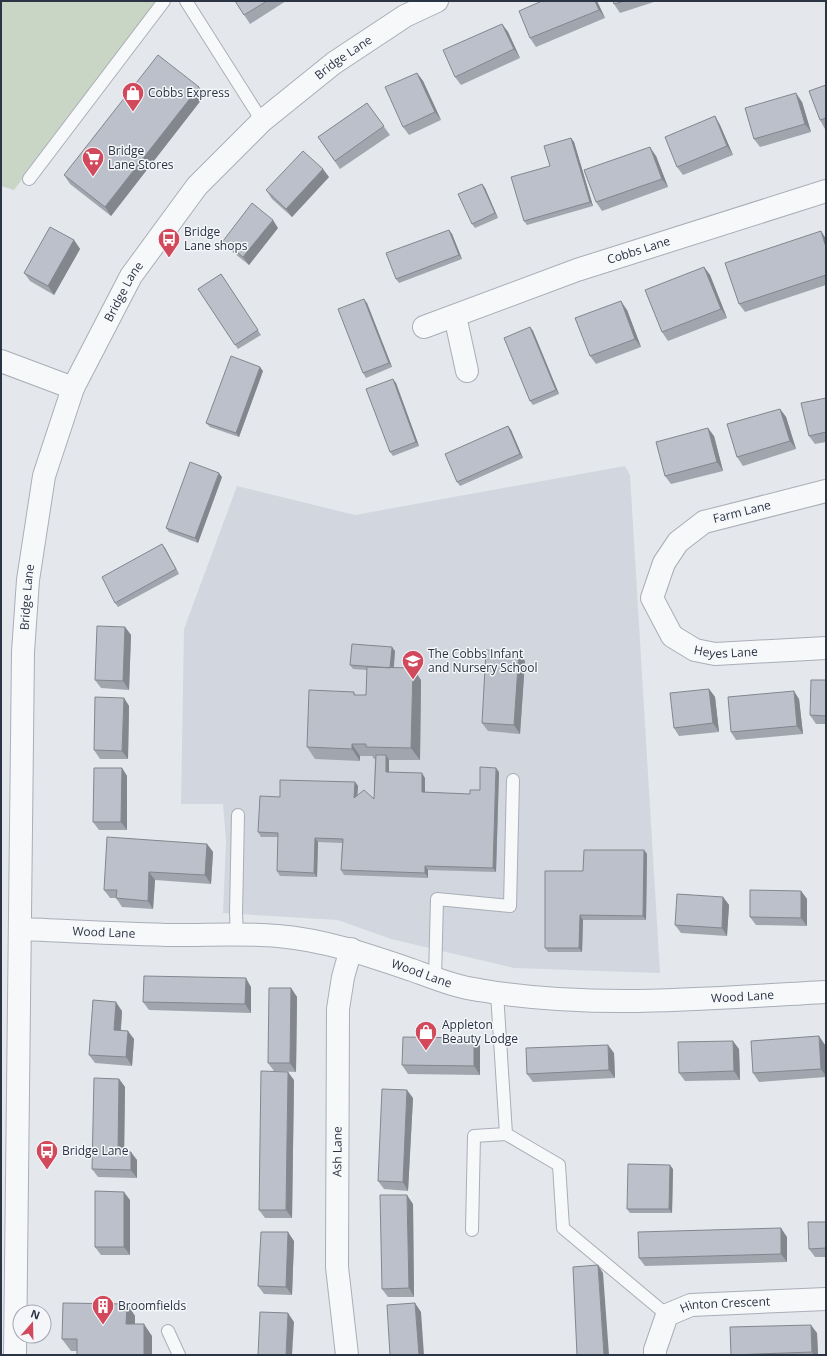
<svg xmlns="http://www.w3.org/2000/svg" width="827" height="1356" viewBox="0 0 827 1356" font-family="'Open Sans',sans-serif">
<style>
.built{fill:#d2d6de}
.green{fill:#c9d6c5}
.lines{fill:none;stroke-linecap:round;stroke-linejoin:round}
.service-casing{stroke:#a9aeb7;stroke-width:14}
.minor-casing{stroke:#a9aeb7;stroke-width:24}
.tertiary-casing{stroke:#a9aeb7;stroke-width:24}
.service{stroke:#f7f8fa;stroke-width:12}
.minor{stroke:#f7f8fa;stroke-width:22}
.tertiary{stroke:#f7f8fa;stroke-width:22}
.wall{fill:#a1a5ae}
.shaded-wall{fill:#83868d}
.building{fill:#bbc0ca;stroke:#83868d}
.labels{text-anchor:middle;stroke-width:3;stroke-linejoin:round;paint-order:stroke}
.street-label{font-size:12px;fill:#2b3445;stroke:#f4f6f9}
.poi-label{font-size:12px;fill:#2b3445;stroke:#f4f6f9;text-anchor:start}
</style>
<rect width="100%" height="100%" fill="#e4e7ec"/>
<path class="built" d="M625,466L630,475L660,973L514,968L391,939L338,920L223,913L226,840L223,804H181L184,629L237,486L355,515Z"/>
<path class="green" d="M1,1H156L14,190L1,186Z"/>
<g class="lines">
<g class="service-casing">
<path id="service" d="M186,1L262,121
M29,179L164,1
M237,936L236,913L238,815
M435,978L437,899L510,906L513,780
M497,993L506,1134
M472,1230L474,1136L506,1134L559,1165L563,1228L667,1315
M168,1331L179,1355"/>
</g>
<g class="minor-casing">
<g id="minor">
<path d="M455,316L467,371"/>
<path id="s1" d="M424,327L577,270L826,191"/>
<path d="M1,361L73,388"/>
<path id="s2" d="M826,491L704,522L678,542L664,563L652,598L672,636L695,650L715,654L826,648"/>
<path id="s3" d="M21,929C72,931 124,934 176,935C210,935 245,933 278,936C325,940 368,955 412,970C434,978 456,987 479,990C593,1010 711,998 826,992"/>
<path id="s4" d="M347,1355L337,1267L338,1009L343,977L351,949"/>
<path id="s5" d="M655,1355V1350L667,1315L691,1305L826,1299"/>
</g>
</g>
<g class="tertiary-casing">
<g id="tertiary">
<path id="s6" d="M15,1355L23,652L28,580L44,476L73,388L131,276L197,186L262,121L334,63L405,16L437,1"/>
</g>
</g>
<use href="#service" class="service"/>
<use href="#minor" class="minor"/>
<use href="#tertiary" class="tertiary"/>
</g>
<path class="wall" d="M235,1H286L250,24Z
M542,1H597L605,18L536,47L530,38Z
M613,1H657L620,13L614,4Z
M502,24L508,32L520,58L461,85L455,77Z
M417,73L423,81L441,120L409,135L403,127Z
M826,85V128L825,129L820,120Z
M205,95L111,216L70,184L64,175Z
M802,102L811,132L760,147L754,139Z
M367,103L390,135L340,169L318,137Z
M715,116L720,125L733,155L683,175L677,167Z
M571,138L574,142L593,206L527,225L524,221L550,166Z
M656,156L668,187L602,211L596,202Z
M329,177L292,217L272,199L266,190Z
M482,184L485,188L498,218L475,228L472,224Z
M278,228L249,265L229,249L223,241Z
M449,230L452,234L462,259L399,283L396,279Z
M821,231L826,239V285L745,312L739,304Z
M74,240L80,249L54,295L30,281L24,273Z
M704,267L710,275L727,318L668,341L662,332Z
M221,274L261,335L238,349L198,289Z
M367,303L392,367L366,378L363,373Z
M627,310L641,347L596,364L590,356Z
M530,327L533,331L559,394L533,405L530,401Z
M263,371L239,437L210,427L206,423Z
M396,383L419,446L393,456L390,452Z
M826,398V442L815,444L809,436Z
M780,409L786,417L796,449L743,466L737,457Z
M508,426L511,430L523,458L460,486L457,482Z
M714,436L723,471L671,484L665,476Z
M222,477L198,543L169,532L166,528Z
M165,548L179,574L118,607L115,603Z
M125,627L131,635L129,690L101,688L95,680Z
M395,651L394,668L421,680L420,760H389V772L425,778V792L470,794L480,790L499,772L496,872L428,870V878L344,875L341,870L342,843L318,842L317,877L280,876L277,871L278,837H261L258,832L280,797L355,782L358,786L357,795L374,799L375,759H374L372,756H360V761L315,759L307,747L354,692L355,695H366L367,670L353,669L350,665Z
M525,661L520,734L488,731L482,723Z
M826,680V724H816L810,715Z
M709,689L715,697L719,732L679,736L674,728Z
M124,698L129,706L128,759H100L94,750Z
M799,699L803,734L736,740L731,732Z
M122,768L127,776V830H99L93,822Z
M207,844L213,852L211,884L155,880L153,909L122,907L116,898H110L104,890Z
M644,850L647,854L646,920H583L582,952H548L545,948L583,871Z
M801,891L807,899V926L756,925L750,917Z
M723,897L729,905L727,936L681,933L675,925Z
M251,987V1013L149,1010L143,1002Z
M291,988L297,997L296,1072L274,1071L268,1063Z
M122,1011L121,1030L134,1039L132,1066L95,1063L89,1055Z
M819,1036L825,1045L826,1062V1077L759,1082L753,1073Z
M474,1038L480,1046V1075L408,1074L402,1065Z
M739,1049L740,1080L685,1081L679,1073Z
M614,1053L615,1078L533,1082L527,1074Z
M119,1079L125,1087L124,1152L137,1160V1178L98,1177L92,1169Z
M294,1080L292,1218H265L259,1210Z
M413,1098L408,1191L384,1189L378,1181Z
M673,1169L672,1213H630L627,1209Z
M130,1200V1255H101L95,1247Z
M413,1204L414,1297H388L382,1289Z
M826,1222V1257H815L809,1249Z
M787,1237V1262L645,1266L639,1258Z
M294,1241L292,1295L264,1294L258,1286Z
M127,1304L135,1316V1324L152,1336L77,1351H71L62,1339Z
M817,1333L818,1355H731Z"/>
<path class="shaded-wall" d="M595,1H597L605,18L599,10Z
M502,24L508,32L520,58L514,49Z
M417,73L423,81L441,120L435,112Z
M199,87L205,95L111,216L105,207Z
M796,93L802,102L811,132L805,124Z
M715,116L720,125L733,155L727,146Z
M571,138L574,142L593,206L590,202Z
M650,147L656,156L668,187L662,179Z
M323,169L329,177L292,217L286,209Z
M482,184L485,188L498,218L495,213Z
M273,220L278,228L249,265L243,257Z
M449,230L452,234L462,259L459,255Z
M821,231L826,239V247Z
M74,240L80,249L54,295L48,286Z
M704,267L710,275L727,318L721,309Z
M364,299L367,303L392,367L389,363Z
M621,301L627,310L641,347L635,339Z
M530,327L533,331L559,394L556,390Z
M260,367L263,371L239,437L236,433Z
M393,379L396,383L419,446L416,442Z
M780,409L786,417L796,449L790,441Z
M508,426L511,430L523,458L520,454Z
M708,428L714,436L723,471L717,462Z
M219,473L222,477L198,543L195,538Z
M162,544L165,548L179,574L176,569Z
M125,627L131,635L129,690L123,681Z
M392,647L395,651L393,672L390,668Z
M519,652L525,661L520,734L514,725Z
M413,668L421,680L420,760L411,748Z
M709,689L715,697L719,732L713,723Z
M794,691L799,699L803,734L797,726Z
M124,698L129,706L128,759L122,751Z
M352,744L360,756V761L352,749Z
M386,755L389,760V777L386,772Z
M122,768L127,776V830L121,822Z
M496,768L499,772L496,872L493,868Z
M422,773L425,778V796L422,792Z
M355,782L358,786L357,802L354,798Z
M315,838L318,842L317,877L314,873Z
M207,844L213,852L211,884L205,875Z
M644,850L647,854L646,920L643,916Z
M425,866L428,870V878L425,873Z
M149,872L155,880L153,909L148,901Z
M801,891L807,899V926L801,918Z
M723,897L729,905L727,936L722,928Z
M580,915L583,920L582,952L579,948Z
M246,978L251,987V1013L245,1004Z
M291,988L297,997L296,1072L290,1063Z
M116,1002L122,1011L120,1038L114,1030Z
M128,1031L134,1039L132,1066L126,1057Z
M819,1036L825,1045L826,1062V1076L821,1069Z
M474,1038L480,1046V1075L474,1066Z
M733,1041L739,1049L740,1080L734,1071Z
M608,1045L614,1053L615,1078L609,1070Z
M288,1072L294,1080L292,1218L286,1210Z
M119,1079L125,1087L124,1160L118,1152Z
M407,1090L413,1098L408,1191L403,1182Z
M131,1152L137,1160V1178L131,1170Z
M670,1165L673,1169L672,1213L669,1209Z
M124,1192L130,1200V1255L124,1247Z
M407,1195L413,1204L414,1297L409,1288Z
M781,1228L787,1237V1262L781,1254Z
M288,1232L294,1241L292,1295L286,1287Z
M598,1265L603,1273L609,1355H604Z
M415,1303L421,1312L424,1355H419Z
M127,1304L135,1316V1336L126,1324Z
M288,1313L294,1322L292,1355H286Z
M144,1324L152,1336V1355H144Z
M811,1325L817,1333L818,1355H814L812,1352Z"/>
<path class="building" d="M235,1H267L244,15Z
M542,1H595L599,10L530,38L519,11Z
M613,1H625L614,4Z
M502,24L514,49L455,77L443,50Z
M158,55L199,87L105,207L64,175Z
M417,73L435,112L403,127L385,87Z
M826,85V118L820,120L809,91Z
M796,93L805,124L754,139L745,108Z
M367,103L384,126L335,161L318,137Z
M715,116L727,146L677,167L665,137Z
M571,138L590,202L524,221L511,177L550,166L544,146Z
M650,147L662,179L596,202L584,170Z
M303,151L323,169L286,209L266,190Z
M482,184L495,213L472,224L458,194Z
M252,203L273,220L243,257L223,241Z
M50,227L74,240L48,286L24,273Z
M449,230L459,255L396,279L386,253Z
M821,231L826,247V275L739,304L725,263Z
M704,267L721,309L662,332L645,290Z
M221,274L258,330L235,345L198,289Z
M364,299L389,363L363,373L338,309Z
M621,301L635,339L590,356L575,318Z
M530,327L556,390L530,401L504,338Z
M231,356L260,367L236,433L206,423Z
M393,379L416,442L390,452L366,389Z
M826,398V432L809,436L801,403Z
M780,409L790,441L737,457L727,424Z
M508,426L520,454L457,482L445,454Z
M708,428L717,462L665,476L656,442Z
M190,462L219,473L195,538L166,528Z
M162,544L176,569L115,603L102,577Z
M97,626L125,627L123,681L95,680Z
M352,644L392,647L390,668L350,665Z
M486,650L519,652L514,725L482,723Z
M367,667L413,668L411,748L366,747V744H352V749L307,747L309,690L354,692V695H366Z
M811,680H826V716L810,715Z
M709,689L713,723L674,728L670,693Z
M794,691L797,726L731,732L728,697Z
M95,697L124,698L122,751L94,750Z
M376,755H386V772L422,773V792L470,794V790H480V767L496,768L493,868L425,866V873L341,870L343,839L315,838L314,873L277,871L278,833L258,832L260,796L280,797V780L355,782L354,798L364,790L374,799Z
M94,768H122L121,822H93Z
M107,837L207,844L205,875L149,872L148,901L116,898L117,890H104Z
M584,850H644L643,916L580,915L579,948H545V871H583Z
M750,890L801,891V918L750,917Z
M677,894L723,897L722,928L675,925Z
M144,976L246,978L245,1004L143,1002Z
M269,988H291L290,1063H268Z
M93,1000L116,1002L114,1030L128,1031L126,1057L89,1055Z
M819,1036L821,1069L753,1073L751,1041Z
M403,1037L474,1038V1066L402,1065Z
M733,1041L734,1071L679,1073L678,1042Z
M608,1045L609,1070L527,1074L526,1048Z
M261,1071L288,1072L286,1210H259Z
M94,1078L119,1079L118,1152H131V1170L92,1169Z
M382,1089L407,1090L403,1182L378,1181Z
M628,1164L670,1165L669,1209H627Z
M95,1191L124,1192V1247H95Z
M380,1195H407L409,1288L382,1289Z
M808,1222H826V1248L809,1249Z
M781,1228V1254L639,1258L638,1232Z
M261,1232H288L286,1287L258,1286Z
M598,1265L604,1355H577L573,1267Z
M63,1303L127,1304L126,1324H144V1355H77V1339H62Z
M415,1303L419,1355H390L387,1305Z
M260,1312L288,1313L286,1355H258Z
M811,1325L812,1352L731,1355L730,1327Z"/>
<defs>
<g id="shop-pin" transform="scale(1.15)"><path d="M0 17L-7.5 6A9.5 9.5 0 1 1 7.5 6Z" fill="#d1495b" stroke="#f4f6f9"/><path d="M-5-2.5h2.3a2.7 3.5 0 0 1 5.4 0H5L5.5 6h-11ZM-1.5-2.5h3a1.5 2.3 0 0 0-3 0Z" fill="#fff"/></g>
<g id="supermarket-pin" transform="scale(1.15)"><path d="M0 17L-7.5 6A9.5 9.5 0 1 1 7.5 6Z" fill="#d1495b" stroke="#f4f6f9"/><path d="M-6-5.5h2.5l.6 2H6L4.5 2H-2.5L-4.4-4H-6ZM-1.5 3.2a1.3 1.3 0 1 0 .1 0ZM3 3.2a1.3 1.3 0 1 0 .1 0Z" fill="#fff"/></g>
<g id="bus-pin" transform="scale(1.15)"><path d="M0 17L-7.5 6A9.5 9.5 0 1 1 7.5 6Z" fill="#d1495b" stroke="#f4f6f9"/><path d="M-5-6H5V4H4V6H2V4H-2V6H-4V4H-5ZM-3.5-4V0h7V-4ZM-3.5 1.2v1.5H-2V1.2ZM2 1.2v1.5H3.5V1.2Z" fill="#fff"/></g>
<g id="school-pin" transform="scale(1.15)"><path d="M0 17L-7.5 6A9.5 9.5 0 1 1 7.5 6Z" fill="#d1495b" stroke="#f4f6f9"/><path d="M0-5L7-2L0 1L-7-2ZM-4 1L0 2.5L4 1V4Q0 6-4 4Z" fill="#fff"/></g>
<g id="building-pin" transform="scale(1.15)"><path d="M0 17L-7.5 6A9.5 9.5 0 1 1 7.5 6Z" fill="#d1495b" stroke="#f4f6f9"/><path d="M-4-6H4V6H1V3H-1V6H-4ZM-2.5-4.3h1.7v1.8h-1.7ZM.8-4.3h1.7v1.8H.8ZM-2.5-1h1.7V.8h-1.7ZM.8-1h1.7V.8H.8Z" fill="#fff"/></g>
</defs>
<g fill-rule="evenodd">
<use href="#shop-pin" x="133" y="93"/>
<use href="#supermarket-pin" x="93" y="158"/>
<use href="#bus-pin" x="169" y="239"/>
<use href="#school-pin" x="413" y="661"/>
<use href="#shop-pin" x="426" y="1032"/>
<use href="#bus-pin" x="47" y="1151"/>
<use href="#building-pin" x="103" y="1306"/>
</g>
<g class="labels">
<g class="street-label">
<text dy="4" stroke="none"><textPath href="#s6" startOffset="1406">Bridge Lane</textPath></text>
<text dy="4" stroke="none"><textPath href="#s1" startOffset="228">Cobbs Lane</textPath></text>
<text dy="4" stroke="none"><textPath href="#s6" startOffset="1082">Bridge Lane</textPath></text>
<text transform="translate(742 512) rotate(-14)" y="4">Farm Lane</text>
<text dy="4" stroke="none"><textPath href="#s6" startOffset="758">Bridge Lane</textPath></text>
<text dy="4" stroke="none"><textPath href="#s2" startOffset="322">Heyes Lane</textPath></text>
<text dy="4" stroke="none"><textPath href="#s3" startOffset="83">Wood Lane</textPath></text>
<text dy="4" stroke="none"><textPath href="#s3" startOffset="406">Wood Lane</textPath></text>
<text dy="4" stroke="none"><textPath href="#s3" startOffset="730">Wood Lane</textPath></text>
<text dy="4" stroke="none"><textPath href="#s4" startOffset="204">Ash Lane</textPath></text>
<text dy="4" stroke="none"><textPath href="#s5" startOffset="102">Hinton Crescent</textPath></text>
</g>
<g class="poi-label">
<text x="148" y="97">Cobbs Express</text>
<text x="108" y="155">Bridge<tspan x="108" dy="14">Lane Stores</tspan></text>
<text x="184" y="236">Bridge<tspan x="184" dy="14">Lane shops</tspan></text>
<text x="428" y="658">The Cobbs Infant<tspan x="428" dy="14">and Nursery School</tspan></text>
<text x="442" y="1029">Appleton<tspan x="442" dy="14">Beauty Lodge</tspan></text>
<text x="62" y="1155">Bridge Lane</text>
<text x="118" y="1310">Broomfields</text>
</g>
</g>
<rect width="827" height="1356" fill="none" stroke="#2b3445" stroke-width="4"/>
<g transform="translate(32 1324) rotate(20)"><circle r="19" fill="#f4f6f9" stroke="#a4a8b1"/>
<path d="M0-3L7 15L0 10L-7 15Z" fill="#d1495b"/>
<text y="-6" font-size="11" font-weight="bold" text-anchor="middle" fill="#2b3445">N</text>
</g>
</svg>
